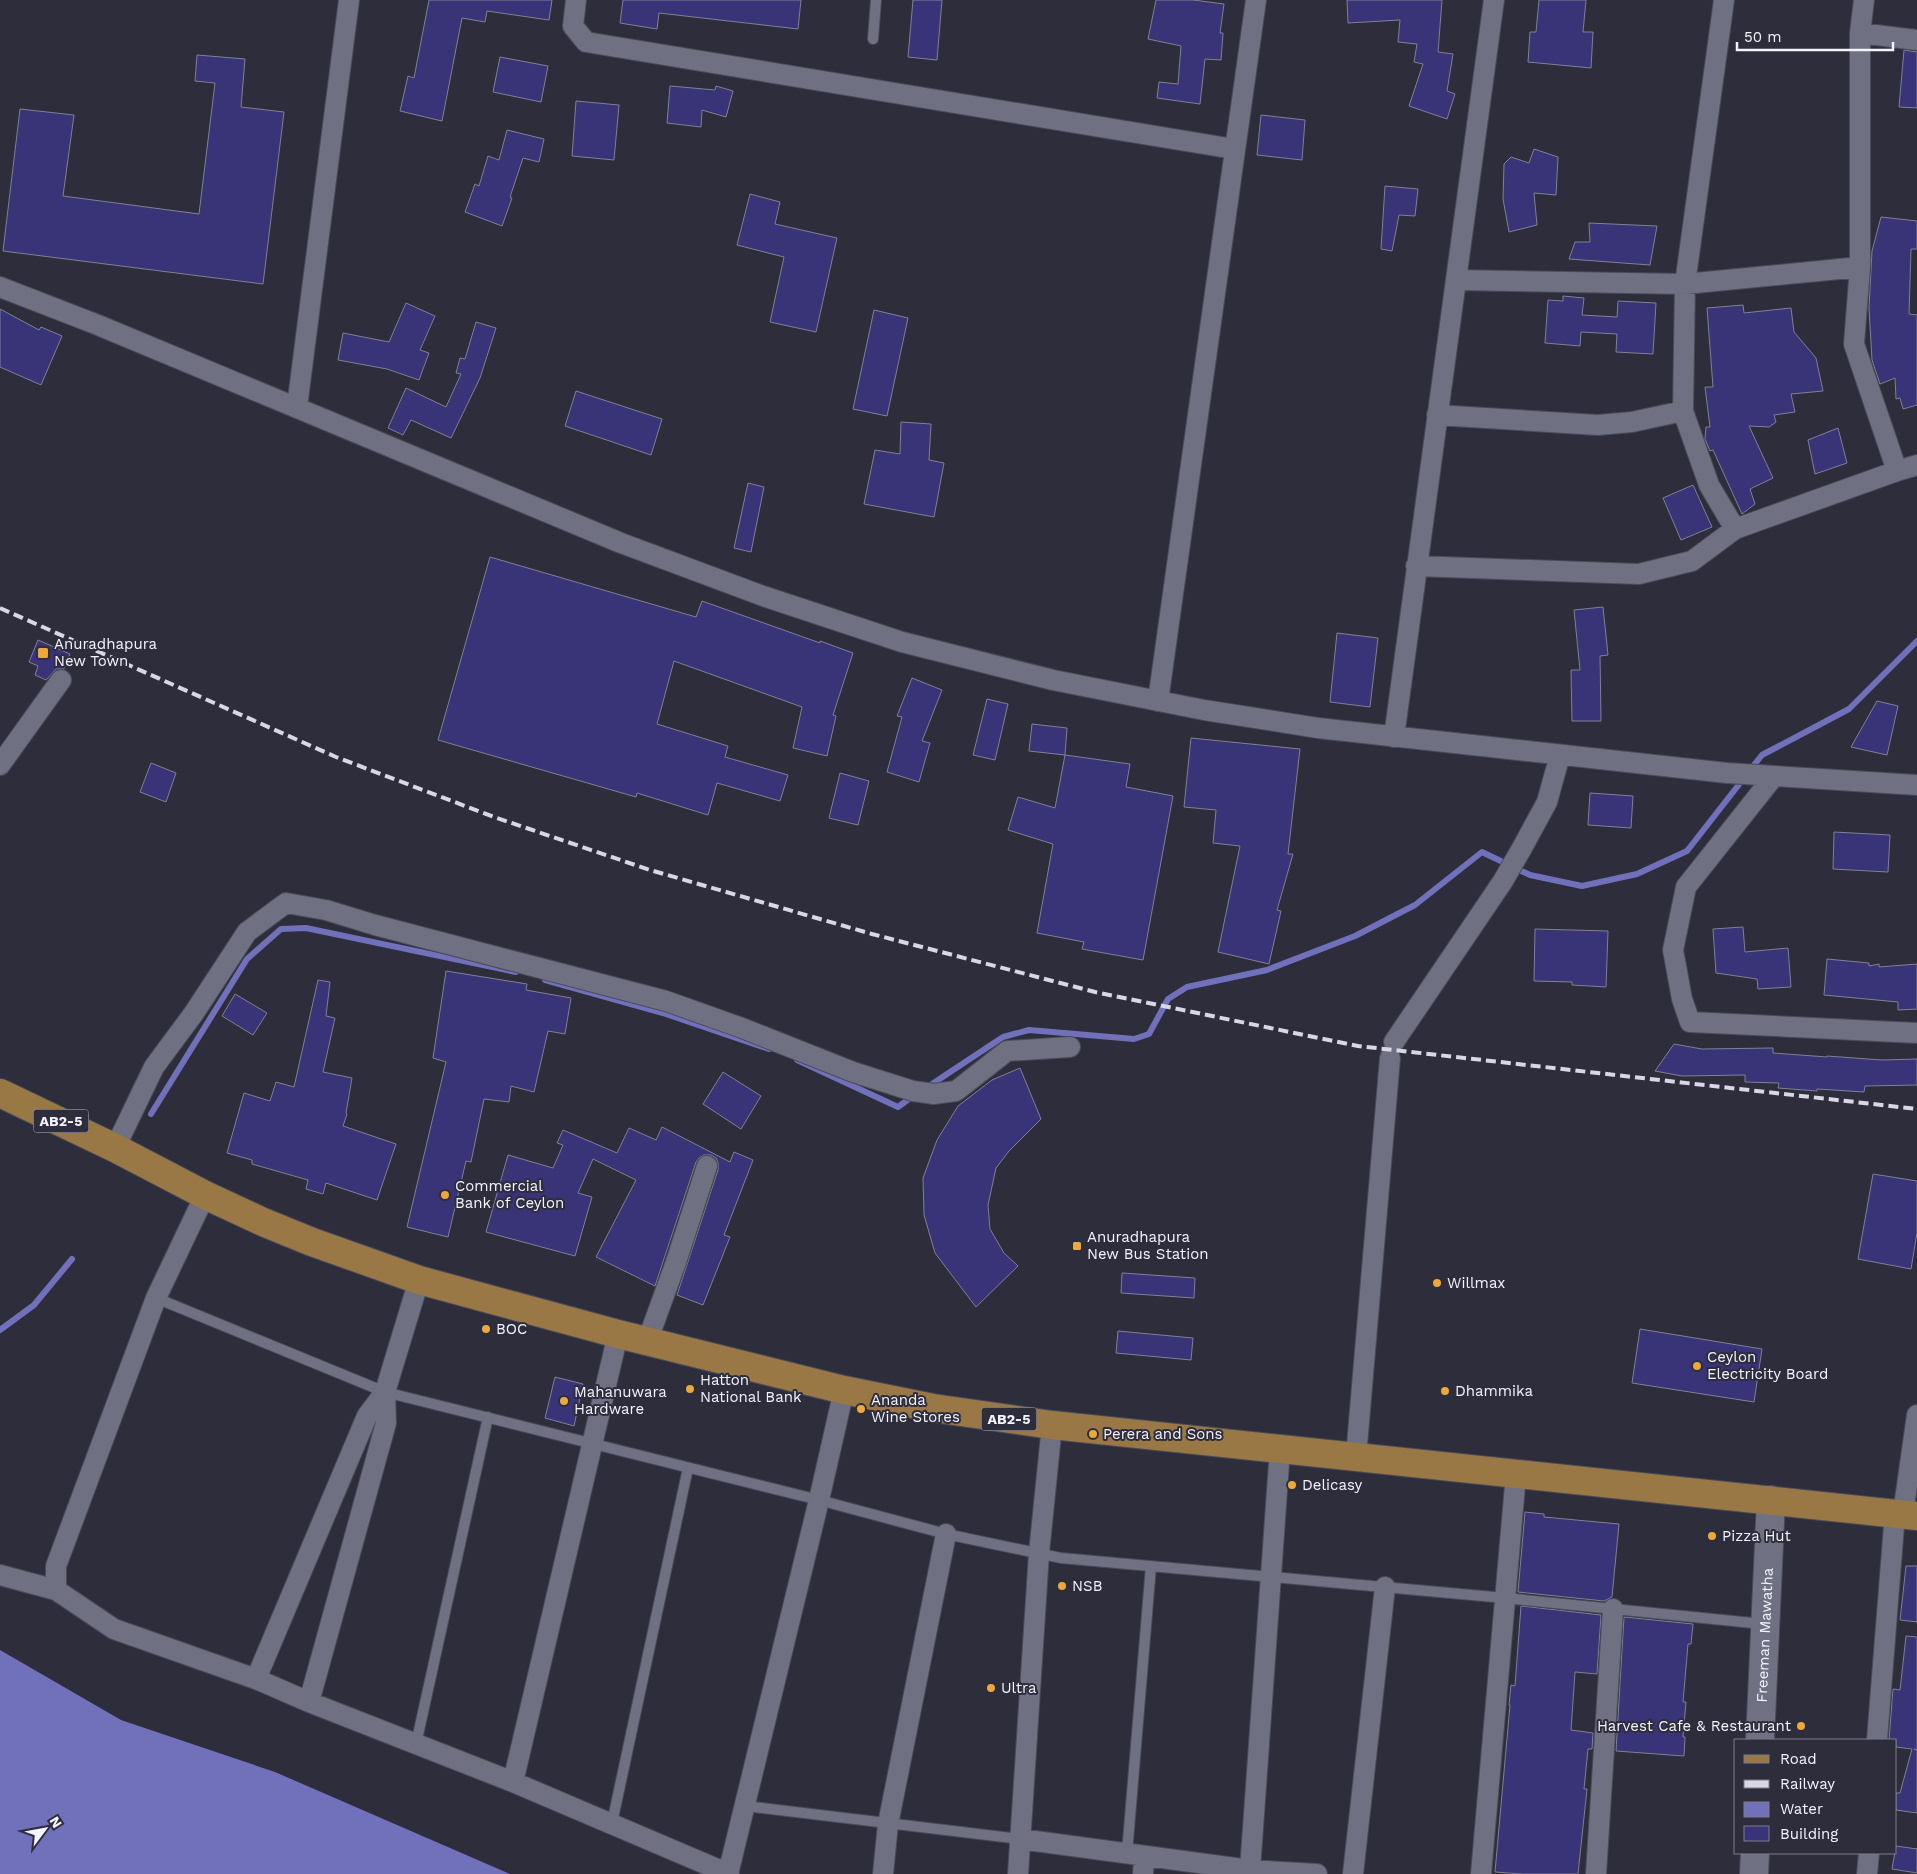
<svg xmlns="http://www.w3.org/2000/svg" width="1917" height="1874" viewBox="0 0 1917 1874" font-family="'Work Sans',sans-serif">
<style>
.water{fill:#7170bb}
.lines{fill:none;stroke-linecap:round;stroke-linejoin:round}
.stream{stroke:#7170bb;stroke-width:6}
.building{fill:#393377;stroke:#808193}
.lane-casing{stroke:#4a4b58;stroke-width:12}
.street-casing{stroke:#4a4b58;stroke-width:22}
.secondary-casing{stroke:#4a4b58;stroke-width:30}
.primary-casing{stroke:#4a4b58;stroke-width:30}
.lane{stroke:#6f7081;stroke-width:10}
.street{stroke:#6f7081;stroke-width:20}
.secondary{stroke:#6f7081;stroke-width:28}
.primary{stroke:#997846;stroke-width:28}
.rail{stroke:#d7d8e3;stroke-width:4;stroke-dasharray:10 5;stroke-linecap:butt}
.poi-dot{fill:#eda83b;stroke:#2d2d3c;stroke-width:2}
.labels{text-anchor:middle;stroke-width:4;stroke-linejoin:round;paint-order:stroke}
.shield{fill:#2d2d3c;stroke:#b8b8c4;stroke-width:1}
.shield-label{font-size:14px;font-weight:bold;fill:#f3f4fe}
.poi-label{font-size:15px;fill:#f3f4fe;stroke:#2d2d3c;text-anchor:start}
.street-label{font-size:15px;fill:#f3f4fe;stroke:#2d2d3c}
</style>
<rect width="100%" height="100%" fill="#2d2d3c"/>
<path class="water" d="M0,1650L121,1720L275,1772L510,1874H0Z"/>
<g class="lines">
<path class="stream" d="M1750,770L1762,755L1849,709L1917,641
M545,980L663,1013L769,1049
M797,1060L898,1107L913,1096
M926,1088L1003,1037L1029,1030L1134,1039L1149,1034L1168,999L1187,987L1267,970L1355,936L1415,905L1482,852L1530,875L1582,886L1637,874L1687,851L1744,778
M151,1114L247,959L281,929L306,928L516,972
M0,1330L34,1305L72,1259"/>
</g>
<path class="building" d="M429,0H552L549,20L487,11L485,22L462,18L442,121L400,111L408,76L414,78Z
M623,0H801L798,29L659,13L657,29L620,23Z
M913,0H942L937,60L908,57Z
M1156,0H1193L1224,4L1220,33H1223L1221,60L1205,59L1200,104L1157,98L1159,82L1178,84L1181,46L1148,39Z
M1347,0H1442L1438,52L1453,54L1447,91L1455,94L1447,119L1409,106L1423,64L1414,62L1417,44L1398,42L1400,20L1348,23Z
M1539,0H1586L1583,32H1593L1591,68L1528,62L1530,32H1536Z
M1904,50L1917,52V108L1899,107Z
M197,55L245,59L241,107L284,112L263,284L3,251L20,109L74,115L63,196L199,214L215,83L195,81Z
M500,57L548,66L541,102L493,92Z
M670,86L715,90L716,86L733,91L726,117L702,110L701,127L667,123Z
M576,101L619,105L614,160L572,156Z
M1261,115L1305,120L1302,160L1257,155Z
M507,130L544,139L539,162L523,158L510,197L512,198L502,226L465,212L475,184L479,186L488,156L499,160Z
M1534,149L1558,157L1556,195L1534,193L1537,225L1509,232L1503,199L1504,164L1511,157L1529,163Z
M1385,186L1418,189L1415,216L1399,215L1392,251L1381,249Z
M750,194L780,202L775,224L837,238L816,332L770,322L784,257L737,245Z
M1881,217L1917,221V249H1911L1909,314L1917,315V405L1903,409L1900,398L1896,399L1895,378L1880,384L1872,360L1869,308L1872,251Z
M1589,223L1657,226L1650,265L1569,259L1575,242H1590Z
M1563,296L1584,298L1582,315L1617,317L1618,301L1656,303L1653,354L1616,352L1617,334L1581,332L1580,346L1545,343L1548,300L1563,301Z
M406,303L435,316L420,350L429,353L419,380L387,369L338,360L343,333L389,342Z
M1743,305L1744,313L1791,308L1794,332L1816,358L1823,391L1791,394L1795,412L1774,415L1776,422L1769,427L1749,426L1773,478L1750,489L1755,504L1742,514L1713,450L1710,451L1705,439L1706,427H1710L1705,387H1713L1707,308Z
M0,309L39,330L41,327L62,336L41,385L0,367Z
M874,310L908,318L887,416L853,409Z
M476,322L496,328L480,378L451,438L411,420L403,435L388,428L406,388L446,407L461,374L456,373L460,358L465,359Z
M576,391L662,419L651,455L565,426Z
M901,422L931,424L929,460L944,463L934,517L864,504L875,450L900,454Z
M1838,428L1847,463L1815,474L1808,440Z
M748,483L764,487L751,552L734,548Z
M1693,485L1712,527L1681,540L1663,498Z
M490,557L696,617L702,601L820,643V641L853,653L833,715L836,716L827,756L793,748L802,707L674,661L657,724L728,746L725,757L788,775L780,801L717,783L708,815L637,793L636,797L438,740Z
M1603,607L1608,655L1600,656L1601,721H1572L1571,670H1580L1574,610Z
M1337,633L1378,638L1370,707L1330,702Z
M38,640L70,654L64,669H56L46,680L35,675L38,666L29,662Z
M912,678L942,690L922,741L930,743L919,782L887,772L902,717L897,716Z
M987,699L1008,704L995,760L973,755Z
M1877,701L1898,706L1887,755L1851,747Z
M1032,724L1067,728L1065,755L1029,751Z
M1191,738L1300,749L1288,854H1293L1277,910L1281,911L1269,964L1218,952L1240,846L1213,843L1216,810L1184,807Z
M1065,755L1130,764L1126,787L1173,796L1143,960L1082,949L1084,942L1037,933L1053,844L1008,830L1018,797L1055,808Z
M151,763L176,773L166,802L140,792Z
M840,773L869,781L858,825L829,818Z
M1590,793L1633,796L1631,828L1588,825Z
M1834,832L1890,835L1888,872L1833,869Z
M1743,927L1745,952L1788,948L1791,987L1758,989L1757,979L1716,973L1713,929Z
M1535,929L1608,931L1606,987L1572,985V982L1534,981Z
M1827,959L1869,963V966L1879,964V967L1917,964V1009L1898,1010V1002L1824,995Z
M446,971L527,984L526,990L571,998L565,1034L548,1031L534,1092L511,1086L509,1102L484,1099L471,1162L466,1161L448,1237L407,1227L446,1062L433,1058Z
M318,980L330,982L326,1016L335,1018L323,1072L352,1078L346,1113L347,1114L343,1126L396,1144L377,1200L326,1183L323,1194L306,1189L308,1180L252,1164V1160L227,1153L244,1093L270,1101L276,1082L294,1087Z
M235,994L267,1013L253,1035L222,1016Z
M1674,1044L1702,1049L1773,1048V1053L1827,1057V1056L1882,1060L1917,1059V1085L1865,1086L1864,1092L1817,1089V1091L1778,1088L1779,1083L1745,1082V1075L1682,1076L1655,1071Z
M1020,1068L1041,1119L1009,1151L996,1168L988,1205L990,1229L1004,1253L1018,1266L976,1307L935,1253L924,1215L923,1178L937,1140L958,1106L992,1080Z
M723,1072L761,1096L741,1129L703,1104Z
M662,1127L730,1162L734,1152L753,1160L724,1235L730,1237L703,1305L677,1295L718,1170V1163L716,1158L711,1155H704L699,1158L696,1162L655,1286L596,1257L636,1180L593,1159L578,1193L592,1197L575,1256L486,1232L508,1155L553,1168L563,1145L557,1143L563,1130L617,1153L629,1128L656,1140Z
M1873,1174L1917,1181V1233L1911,1269L1858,1259Z
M1122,1273L1195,1278L1194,1298L1121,1293Z
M1640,1329L1762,1349L1754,1402L1632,1383Z
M1118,1331L1193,1338L1191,1360L1116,1353Z
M555,1377L583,1384L574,1426L545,1418Z
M1525,1512L1544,1514V1517L1619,1524L1612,1597L1604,1601L1518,1592Z
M1906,1566H1917V1622L1900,1620Z
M1521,1606L1601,1615L1597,1674L1575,1672L1571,1730L1593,1733L1592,1749H1588L1584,1789H1587L1578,1874H1523L1495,1872L1510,1705H1509L1511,1685L1515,1686Z
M1624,1617L1693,1624L1691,1644H1688L1683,1702H1686L1683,1737H1685L1684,1756L1616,1751Z
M1906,1636L1917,1637V1750L1914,1749L1917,1750V1813L1896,1810V1793H1900L1912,1749L1896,1747V1740H1889L1893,1689L1900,1690Z
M1896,1846L1917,1849V1873L1892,1869Z"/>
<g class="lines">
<g class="lane-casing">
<path id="lane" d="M873,39L876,0
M156,1298L385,1392L819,1500L946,1534L1061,1558L1505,1598L1763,1624
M416,1744L488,1417
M745,1806L1020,1839
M612,1823L688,1468
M1127,1853L1151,1566"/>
</g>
<g class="street-casing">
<path id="street" d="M576,0L573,26L586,42L1234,149
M1724,0L1685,284L1683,411L1709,485L1735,529
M1864,0L1860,33V267L1854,344L1897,471
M1860,33L1917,40
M1456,280L1685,284L1860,267
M0,287L98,325L621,543L763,596L902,642L1053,680L1204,710L1318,728L1727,773L1917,785
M297,407L349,0
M1437,415L1598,425L1632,422L1683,411
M1416,566L1639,574L1692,561L1735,529L1897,471L1917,465
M1158,701L1256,0
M1394,737L1494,0
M0,765L61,680
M1774,776L1686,887L1673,950L1682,999L1690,1022L1917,1033
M1394,1042L1503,881L1522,848L1547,802L1560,755
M115,1148L154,1067L194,1013L247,932L286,903L326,910L375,925L666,1001L742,1028L853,1072L913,1091L934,1094L956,1091L1007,1051L1070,1047
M205,1195L156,1298L56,1566V1590L114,1629L256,1679L309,1702L513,1782L729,1874
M647,1342L676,1262L707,1166
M1280,1449L1250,1870L1317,1874
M1356,1457L1390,1058
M1903,1514L1917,1415
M0,1575L56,1590
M256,1679L367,1416L385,1392L419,1280
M309,1702L386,1423L385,1392
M1877,1740L1895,1513
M513,1782L618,1334
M1020,1839L1250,1870
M728,1874L819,1500L844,1390
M883,1874L888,1824L946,1534
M1018,1874L1039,1553L1052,1425
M1143,1874L1144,1856
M1353,1874L1385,1587
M1481,1874L1516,1474
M1596,1874L1613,1609
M1867,1874L1869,1853"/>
</g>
<g class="secondary-casing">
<g id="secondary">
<path id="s1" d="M1760,1740L1771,1500"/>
<path d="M1754,1874L1755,1853"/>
</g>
</g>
<g class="primary-casing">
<path id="primary" d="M0,1093L115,1148L205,1195L263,1222L312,1242L419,1280L618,1334L844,1390L933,1408L1052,1425L1917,1516"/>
</g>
<use href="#lane" class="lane"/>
<use href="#street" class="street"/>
<use href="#secondary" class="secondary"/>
<use href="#primary" class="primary"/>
<path class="rail" d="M0,608L336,757L494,817L650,870L872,934L1095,992L1358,1046L1917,1109"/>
</g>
<g class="poi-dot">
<rect x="37" y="647" width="12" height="12" rx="2.5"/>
<circle cx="445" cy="1195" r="5"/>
<rect x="1072" y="1241" width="10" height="10" rx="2.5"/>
<circle cx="1437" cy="1283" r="5"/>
<circle cx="486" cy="1329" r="5"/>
<circle cx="1697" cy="1366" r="5"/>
<circle cx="690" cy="1389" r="5"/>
<circle cx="1445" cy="1391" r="5"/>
<circle cx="564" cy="1401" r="5"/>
<circle cx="861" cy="1409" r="5"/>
<circle cx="1093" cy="1434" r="5"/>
<circle cx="1292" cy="1485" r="5"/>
<circle cx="1712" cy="1536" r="5"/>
<circle cx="1062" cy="1586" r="5"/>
<circle cx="991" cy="1688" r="5"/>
<circle cx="1801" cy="1726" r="5"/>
</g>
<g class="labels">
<g class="shield">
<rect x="33.5" y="1109.5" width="55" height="23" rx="4"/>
<rect x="981.5" y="1407.5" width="55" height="23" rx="4"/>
</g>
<g class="shield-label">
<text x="61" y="1126">AB2-5</text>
<text x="1009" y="1424">AB2-5</text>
</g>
<g class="poi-label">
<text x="54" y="649">Anuradhapura<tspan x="54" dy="17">New Town</tspan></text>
<text x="455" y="1191">Commercial<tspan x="455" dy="17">Bank of Ceylon</tspan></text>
<text x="1087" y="1242">Anuradhapura<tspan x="1087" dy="17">New Bus Station</tspan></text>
<text x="1447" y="1288">Willmax</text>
<text x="496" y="1334">BOC</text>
<text x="1707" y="1362">Ceylon<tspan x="1707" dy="17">Electricity Board</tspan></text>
<text x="700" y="1385">Hatton<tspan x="700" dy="17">National Bank</tspan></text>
<text x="1455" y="1396">Dhammika</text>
<text x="574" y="1397">Mahanuwara<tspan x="574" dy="17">Hardware</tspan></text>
<text x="871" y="1405">Ananda<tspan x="871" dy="17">Wine Stores</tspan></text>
<text x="1103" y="1439">Perera and Sons</text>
<text x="1302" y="1490">Delicasy</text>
<text x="1722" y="1541">Pizza Hut</text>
<text x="1072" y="1591">NSB</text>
<text x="1001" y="1693">Ultra</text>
<text x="1791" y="1731" text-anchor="end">Harvest Cafe &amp; Restaurant</text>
</g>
<g class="street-label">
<text dy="5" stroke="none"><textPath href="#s1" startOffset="105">Freeman Mawatha</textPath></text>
</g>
</g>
<rect x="1734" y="1739" width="162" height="115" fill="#2d2d3c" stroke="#7c7d8a"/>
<rect x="1744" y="1755" width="25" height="8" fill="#997846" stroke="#7c7d8a"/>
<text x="1780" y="1764" font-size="15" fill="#f3f4fe">Road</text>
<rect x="1744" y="1780" width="25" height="8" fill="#d7d8e3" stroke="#7c7d8a"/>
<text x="1780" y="1789" font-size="15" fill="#f3f4fe">Railway</text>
<rect x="1744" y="1802" width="25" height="15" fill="#7170bb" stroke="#7c7d8a"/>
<text x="1780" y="1814" font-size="15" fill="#f3f4fe">Water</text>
<rect x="1744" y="1826" width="25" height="15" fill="#393377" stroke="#7c7d8a"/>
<text x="1780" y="1839" font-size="15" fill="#f3f4fe">Building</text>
<g transform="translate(45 1829) rotate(58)" stroke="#2d2d3c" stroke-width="4" paint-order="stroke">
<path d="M0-4L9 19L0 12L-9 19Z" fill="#f3f4fe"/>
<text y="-8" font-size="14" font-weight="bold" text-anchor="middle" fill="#f3f4fe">N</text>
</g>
<path d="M1737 42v8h156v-8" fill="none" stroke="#f3f4fe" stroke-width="2.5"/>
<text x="1744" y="42" font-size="15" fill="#f3f4fe" stroke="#2d2d3c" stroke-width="4" paint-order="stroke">50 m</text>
</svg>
